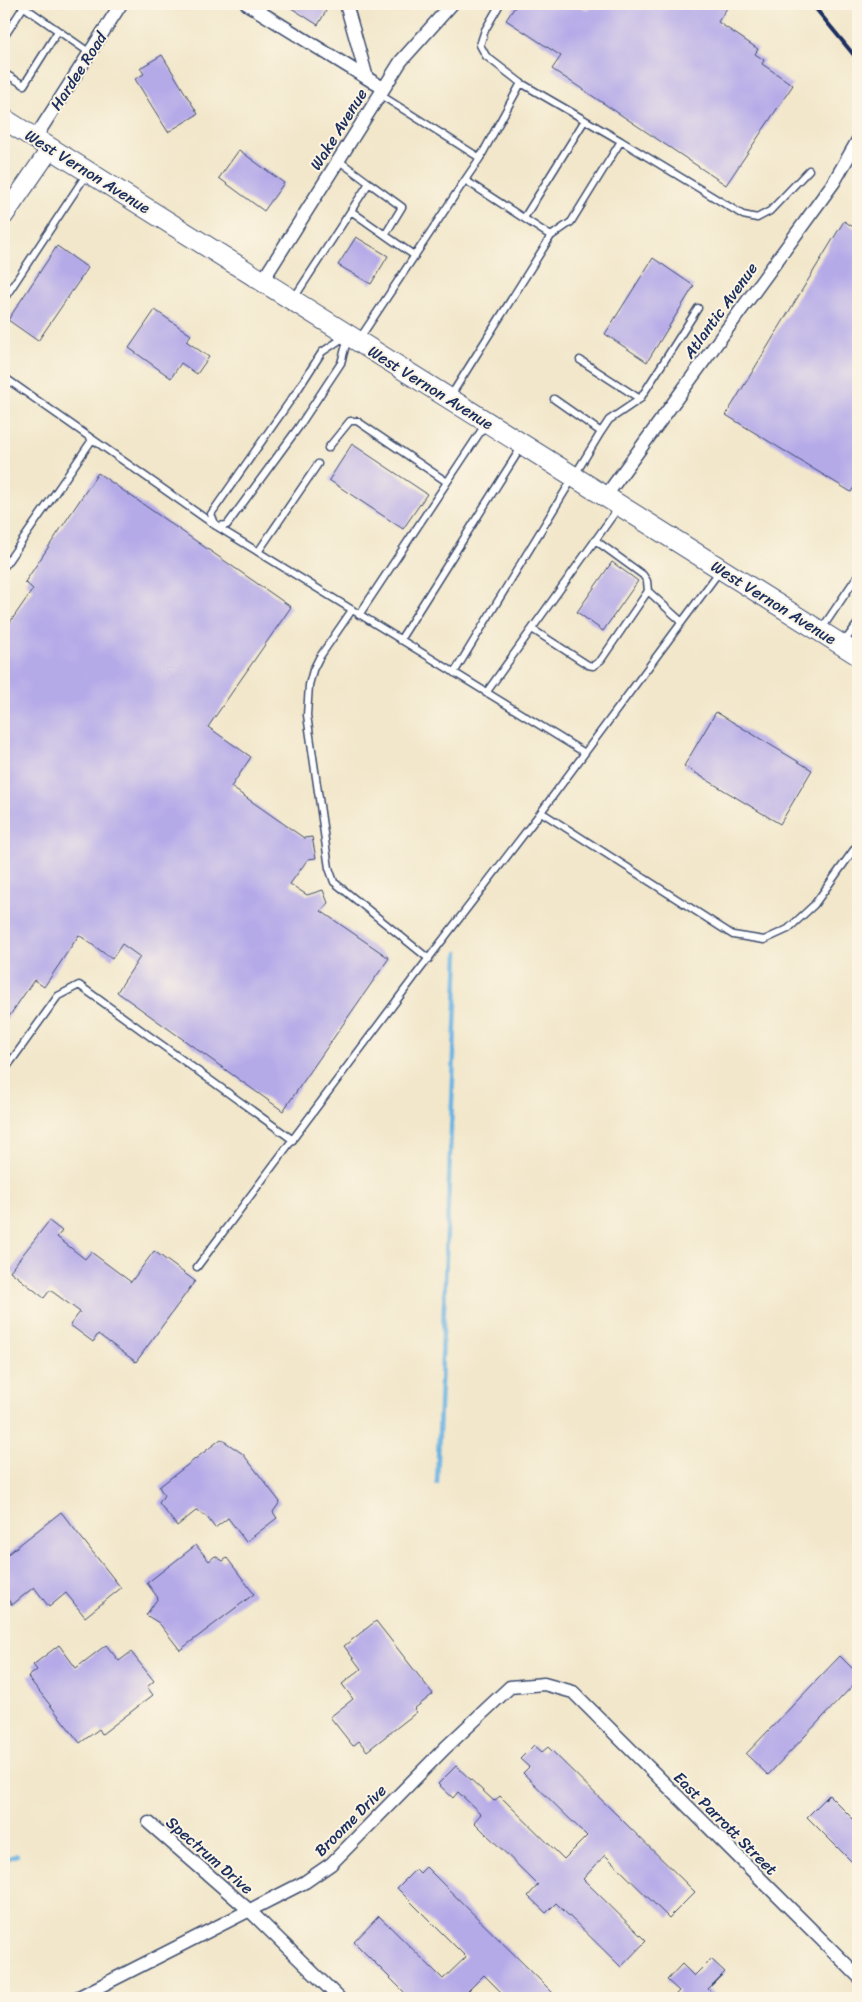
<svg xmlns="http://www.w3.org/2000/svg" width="862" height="2002" viewBox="0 0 862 2002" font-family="Sriracha,sans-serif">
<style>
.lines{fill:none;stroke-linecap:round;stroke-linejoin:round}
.stream{stroke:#6ab3e2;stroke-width:4.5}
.building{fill:#b5aae8}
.lane-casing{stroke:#3b4b6e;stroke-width:9}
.street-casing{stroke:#3b4b6e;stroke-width:15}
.secondary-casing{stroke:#3b4b6e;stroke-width:20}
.primary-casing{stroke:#3b4b6e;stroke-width:22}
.lane{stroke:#fff;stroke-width:6}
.street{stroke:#fff;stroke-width:12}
.secondary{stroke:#fff;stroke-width:18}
.primary{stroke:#fff;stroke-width:20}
.rail{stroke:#1b2f5e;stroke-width:4}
.labels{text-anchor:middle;stroke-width:4;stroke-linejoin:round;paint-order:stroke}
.street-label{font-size:16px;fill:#1b2f5e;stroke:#fcf5e5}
</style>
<rect width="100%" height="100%" fill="#fcf5e5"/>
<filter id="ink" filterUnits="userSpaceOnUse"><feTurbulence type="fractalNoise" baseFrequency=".02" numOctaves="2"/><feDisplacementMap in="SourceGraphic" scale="10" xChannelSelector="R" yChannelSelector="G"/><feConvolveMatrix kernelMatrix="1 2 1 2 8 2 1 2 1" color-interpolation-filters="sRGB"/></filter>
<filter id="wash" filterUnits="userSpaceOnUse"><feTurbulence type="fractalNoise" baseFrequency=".0096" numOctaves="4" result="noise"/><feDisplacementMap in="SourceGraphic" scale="20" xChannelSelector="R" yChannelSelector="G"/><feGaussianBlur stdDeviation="1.12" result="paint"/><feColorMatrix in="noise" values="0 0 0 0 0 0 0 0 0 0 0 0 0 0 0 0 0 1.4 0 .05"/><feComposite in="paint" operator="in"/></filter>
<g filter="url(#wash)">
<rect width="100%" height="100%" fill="#f2e7cb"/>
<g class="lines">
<path class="stream" d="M437,1483L458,953
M4,1860L17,1855"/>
</g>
<g id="blocks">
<path class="building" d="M285,4H314L326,11L318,25Z
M517,4H577L587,10L592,4H721L727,8L718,22L758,49L755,54L764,60L762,64L793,85L726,185L552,69L561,56L506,20Z
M162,55L198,114L168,132L135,79L144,74L140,68Z
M239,150L284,183L264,211L219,178Z
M844,221L858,230V481L851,492L726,415Z
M356,237L388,256L371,284L338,265Z
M57,246L88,268L38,341L8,320Z
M653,258L694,286L647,362L605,334Z
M155,310L191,335L186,341L209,357L197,374L181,363L171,378L129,348Z
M352,444L427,494L403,529L329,480Z
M98,473L291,607L208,727L251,757L231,787L304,838L312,837L316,858L308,859L290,884L307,895L323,890L328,903L321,911L389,958L283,1111L117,992L140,957L122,944L112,959L79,935L44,987L34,980L4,1024V631L33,589L25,582Z
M612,562L638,581L603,631L577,612Z
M716,712L812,770L780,824L684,766Z
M49,1221L62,1231L57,1237L85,1259L91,1252L131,1282L154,1251L195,1281L136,1362L98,1334L93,1342L70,1325L80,1312L50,1290L44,1298L10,1271Z
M221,1439L243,1454L280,1502L273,1512L277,1518L246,1542L228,1518L215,1528L207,1517L197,1510L177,1526L159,1503L164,1495L159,1487Z
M61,1512L121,1588L85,1617L66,1593L49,1607L34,1587L12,1605L4,1594V1557Z
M196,1545L209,1561L215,1556L223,1561L227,1558L254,1594L180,1650L159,1623L146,1615L158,1598L147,1583Z
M376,1621L433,1694L414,1709L417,1712L367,1751L359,1741L353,1746L330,1717L353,1699L342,1684L361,1669L344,1646Z
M59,1645L76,1668L106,1645L119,1661L131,1652L154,1681L147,1687L153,1695L102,1734L99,1729L80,1743L28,1677L37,1670L33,1665Z
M840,1656L858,1674V1680L768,1775L746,1754Z
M534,1745L542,1752L548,1747L695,1892L669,1918L605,1855L583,1879L646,1941L621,1967L556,1903L546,1913L528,1896L538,1885L474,1822L481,1814L458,1792L453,1798L438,1784L456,1766L494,1801L500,1796L564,1859L587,1836L523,1773L529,1767L520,1759Z
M829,1795L858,1824V1868L807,1817Z
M426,1867L558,1998H507L484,1975L461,1998H410L354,1942L379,1916L443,1979L466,1957L397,1888L416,1869L420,1873Z
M711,1959L725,1972L708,1989L717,1998H672L679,1991L667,1980L682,1964L694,1976Z"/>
</g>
</g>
<g filter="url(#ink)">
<use href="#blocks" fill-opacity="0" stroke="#3b4b6e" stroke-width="1"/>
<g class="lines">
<g class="lane-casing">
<path id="lane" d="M20,4L90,53
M500,4L485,30L480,45L486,56L521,83
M4,37L24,6
M4,73L24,85L58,31
M379,94L480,158L465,180
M621,141L743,215L757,218L770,211L809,170
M480,158L521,83L621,141L571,222L551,236
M369,183L402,207L385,235L415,256
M351,211L385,235
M524,218L585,120
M294,298L369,183L338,160
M4,299L86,175
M349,334L341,363L298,428L227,525L216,526L211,514L297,391L322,352Z
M360,338L465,180L551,236L450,397
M580,360L640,399
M4,377L216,526L585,753
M554,399L601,432
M328,448L350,421H357L447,482
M595,540L643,575L647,581L648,591
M258,552L318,464
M4,567L92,440
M352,610L319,658L313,670L309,685L307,715L329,868L334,882L429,959
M359,615L485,425
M532,629L588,665L593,666L601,660L648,591L682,622
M821,630L858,575
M400,640L522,446
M844,642L858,623
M454,673L601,432L609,420L640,399L698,308
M486,693L619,507
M541,812L733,935L764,940L788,929L814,905L858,844
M4,1071L58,996L79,985L293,1140
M197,1267L415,976L541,812L719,572"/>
</g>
<g class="street-casing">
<path id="street" d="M247,4L383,88
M346,4L367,78
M35,138L121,4
M263,280L401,61L452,4
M605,497L834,182L858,140
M149,1823L250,1911L339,1998
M77,1998L305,1882L331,1864L445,1748L510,1687L544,1684L573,1692L858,1976"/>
</g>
<g class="secondary-casing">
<path id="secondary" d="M4,216L51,148"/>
</g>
<g class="primary-casing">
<path id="primary" d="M4,119L858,655"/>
</g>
<use href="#lane" class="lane"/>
<use href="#street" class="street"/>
<use href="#secondary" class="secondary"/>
<use href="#primary" class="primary"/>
<path class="rail" d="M812,4L858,60"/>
</g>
</g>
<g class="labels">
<g class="street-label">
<text transform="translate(78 71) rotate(-57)" y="6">Hardee Road</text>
<text transform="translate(338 129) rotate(-58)" y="6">Wake Avenue</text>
<text transform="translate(88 171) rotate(32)" y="6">West Vernon Avenue</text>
<text transform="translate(720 310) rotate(-54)" y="6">Atlantic Avenue</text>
<text transform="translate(431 387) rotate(32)" y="6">West Vernon Avenue</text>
<text transform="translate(774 602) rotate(32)" y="6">West Vernon Avenue</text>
<text transform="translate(350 1820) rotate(-45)" y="6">Broome Drive</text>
<text transform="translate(726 1823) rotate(45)" y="6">East Parrott Street</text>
<text transform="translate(210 1855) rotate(41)" y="6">Spectrum Drive</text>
</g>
</g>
<rect width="862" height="2002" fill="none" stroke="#fcf5e5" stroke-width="20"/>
</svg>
